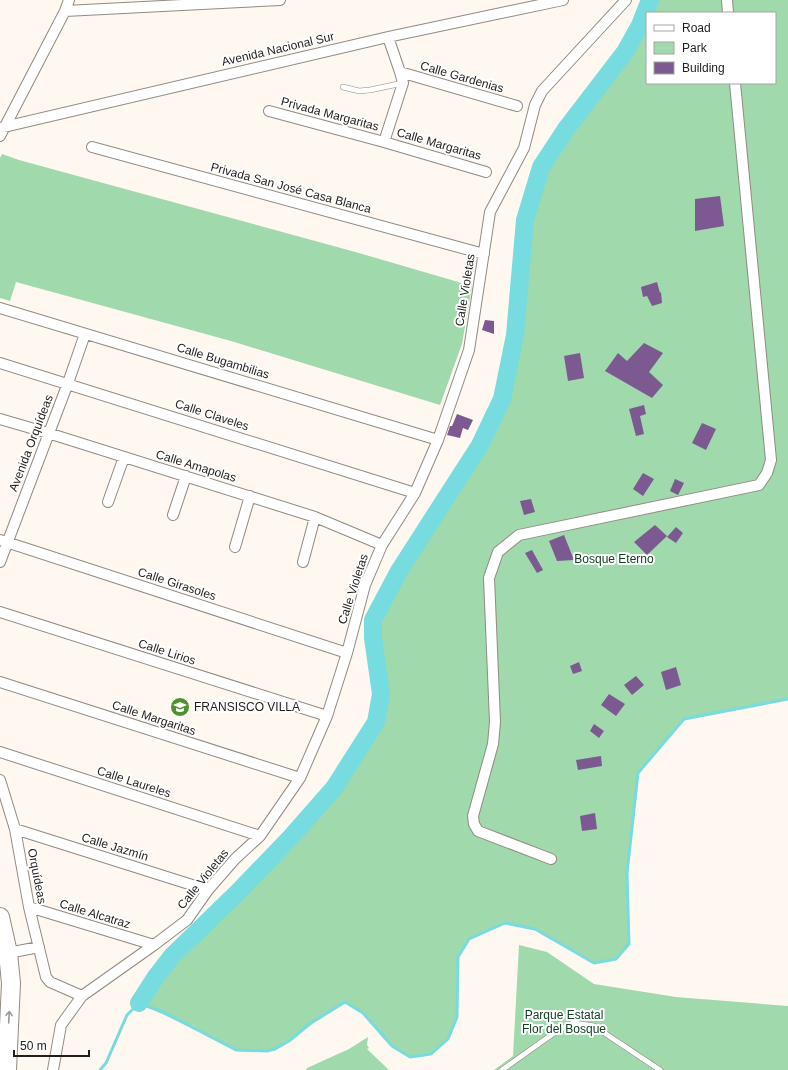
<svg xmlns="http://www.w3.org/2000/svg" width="788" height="1070" viewBox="0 0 788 1070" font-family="Helvetica,sans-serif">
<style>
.green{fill:#9fd9ac;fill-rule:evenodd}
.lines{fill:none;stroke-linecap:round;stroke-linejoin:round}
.stream{stroke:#76dcdf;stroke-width:3}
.river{stroke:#76dcdf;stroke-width:18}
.building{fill:#7d5991}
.lane-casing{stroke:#928a83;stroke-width:6}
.street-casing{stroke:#928a83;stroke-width:12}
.highway-casing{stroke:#928a83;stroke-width:20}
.lane{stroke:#fff;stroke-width:5}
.street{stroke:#fff;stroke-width:10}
.highway{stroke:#fff;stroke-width:18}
.oneway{stroke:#9b9a98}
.labels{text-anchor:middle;stroke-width:4;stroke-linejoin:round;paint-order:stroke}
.street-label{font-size:12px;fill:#211e1b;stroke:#fff}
.park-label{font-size:12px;fill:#124222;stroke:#fff}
.poi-label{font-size:12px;fill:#211e1b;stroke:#fff;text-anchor:start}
</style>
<rect width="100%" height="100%" fill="#fff8f1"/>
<path class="green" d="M650,0H788V699L684,719L638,773L627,873L629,944L616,959L594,963L535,929L505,923L469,939L458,957L457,1017L448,1039L431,1054L410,1057L392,1046L363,1013L345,1002L311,1023L289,1041L275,1049L267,1051L236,1050L215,1039L139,1003L155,978L172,956L237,893L291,837L334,788L376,722L381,694L373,638V620L399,571L480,445L502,399L515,335L525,220L541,167L566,129L625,52L640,25ZM647,13H775V83H647Z
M2,154L19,160L359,253L472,286L462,344L440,405L231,341L16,282L10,301L0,298V158Z
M519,945L547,952L594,984L676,997L788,1006V1070H494L513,1056Z
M368,1037L367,1045L369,1048L367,1049L389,1070H306L307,1068L349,1049Z"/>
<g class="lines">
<path class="stream" d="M100,1070L106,1063L127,1015L139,1003L165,1013L236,1050L267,1051L275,1049L289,1041L311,1023L345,1002L363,1013L392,1046L410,1057L431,1054L448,1039L457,1017L458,957L469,939L505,923L535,929L594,963L616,959L629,944L627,873L638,773L684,719L788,699"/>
<path class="river" d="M139,1003L155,978L172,956L237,893L291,837L334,788L376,722L381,694L373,638V620L399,571L480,445L502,399L515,335L525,220L541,167L566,129L625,52L640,25L650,0"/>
</g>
<path class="building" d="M720,196L724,226L695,231V199Z
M657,282L660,293L661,292L662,303L652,306L647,296L643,297L641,287Z
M485,320L494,321V334L482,330Z
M644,343L663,353L649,372L663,385L652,398L605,371L618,353L627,361Z
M580,353L584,378L568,381L564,356Z
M644,405L646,414L640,416L644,434L636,436L629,409Z
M457,414L473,420L468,430L463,428L460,438L447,435L450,426H452Z
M702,423L716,429L706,450L692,443Z
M643,473L654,479L643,496L633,489Z
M675,479L684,483L678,495L670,491Z
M531,499L535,512L524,515L520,501Z
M655,525L667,536L647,555L634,542Z
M676,527L683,533L676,543L667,537Z
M564,535L574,560L557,561L549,541Z
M532,550L543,570L537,573L525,553Z
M579,662L582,671L573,674L570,666Z
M676,667L681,685L666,690L661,672Z
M636,676L644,685L632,695L624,685Z
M609,694L625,704L616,716L601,705Z
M594,724L604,731L599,738L590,731Z
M601,756L602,766L578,770L576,760Z
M595,813L597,829L582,831L580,816Z"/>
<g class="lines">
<g class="lane-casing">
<path id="lane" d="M343,87L359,91L370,90L403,83
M502,1070L554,1033L573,1023L594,1026L660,1070"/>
</g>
<g class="street-casing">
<path id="street" d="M727,0L728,13
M65,11L280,0
M400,72L517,106
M269,111L384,142L486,172
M0,128L388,37L563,0
M0,136L65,11L69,0
M384,142L403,83L400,72L388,37
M92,147L484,254
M0,308L438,440
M0,363L415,493
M0,419L48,433L315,517L382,545
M108,502L124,457
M173,515L186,476
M0,540L347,653
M235,547L250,496
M0,562L68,383L85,334
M303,562L315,517
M0,612L327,716
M0,682L300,778
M0,752L260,836
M0,780L15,829L29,907L46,977L50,982L82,996
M15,829L208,890
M551,859L478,831L474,824L473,816L493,744L495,722L489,578L498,552L519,535L759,485L767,473L771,460L735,83
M29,907L154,945
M8,953L39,947
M53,1070L61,1025L82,996L154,945L187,920L208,890L235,859L260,836L300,778L327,716L347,653L365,585L382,545L415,493L438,440L469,350L490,212L524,148L535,105L542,91L626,0"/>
</g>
<g class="highway-casing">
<path id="highway" d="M0,917L8,953L11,983L7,1070"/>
</g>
<use href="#lane" class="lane"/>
<use href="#street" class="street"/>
<use href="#highway" class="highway"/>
</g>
<defs><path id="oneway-shaft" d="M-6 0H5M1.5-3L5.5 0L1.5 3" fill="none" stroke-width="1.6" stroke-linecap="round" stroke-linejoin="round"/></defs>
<use class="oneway" href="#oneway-shaft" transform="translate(9 1017) rotate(-87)"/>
<defs>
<g id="school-disc" transform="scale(1)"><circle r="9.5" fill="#519031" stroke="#fff"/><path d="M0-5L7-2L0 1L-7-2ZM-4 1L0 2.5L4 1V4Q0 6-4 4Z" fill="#fff"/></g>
</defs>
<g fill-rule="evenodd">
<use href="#school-disc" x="180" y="707"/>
</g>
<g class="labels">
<g class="street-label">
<text transform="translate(278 49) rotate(-13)" y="4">Avenida Nacional Sur</text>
<text transform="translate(462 77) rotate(16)" y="4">Calle Gardenias</text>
<text transform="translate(330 114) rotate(15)" y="4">Privada Margaritas</text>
<text transform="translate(439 144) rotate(16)" y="4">Calle Margaritas</text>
<text transform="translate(291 188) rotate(15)" y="4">Privada San José Casa Blanca</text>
<text transform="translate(465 290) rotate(-81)" y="4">Calle Violetas</text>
<text transform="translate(223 361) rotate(17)" y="4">Calle Bugambilias</text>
<text transform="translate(212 415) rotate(18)" y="4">Calle Claveles</text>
<text transform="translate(31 443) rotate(-69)" y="4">Avenida Orquídeas</text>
<text transform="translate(196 466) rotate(17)" y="4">Calle Amapolas</text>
<text transform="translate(177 584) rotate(18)" y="4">Calle Girasoles</text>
<text transform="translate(353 589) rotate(-72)" y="4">Calle Violetas</text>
<text transform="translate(167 652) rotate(18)" y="4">Calle Lirios</text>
<text transform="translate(154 718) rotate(18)" y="4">Calle Margaritas</text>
<text transform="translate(134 782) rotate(18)" y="4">Calle Laureles</text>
<text transform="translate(115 847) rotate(17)" y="4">Calle Jazmín</text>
<text transform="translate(37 876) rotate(79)" y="4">Orquídeas</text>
<text transform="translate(203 879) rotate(-51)" y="4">Calle Violetas</text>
<text transform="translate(95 914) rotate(17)" y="4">Calle Alcatraz</text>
</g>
<g class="park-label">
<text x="614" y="563">Bosque Eterno</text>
<text x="564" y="1019">Parque Estatal<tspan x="564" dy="14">Flor del Bosque</tspan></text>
</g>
<g class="poi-label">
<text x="194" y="711">FRANSISCO VILLA</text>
</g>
</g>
<rect x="646" y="12" width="130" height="72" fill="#ffffff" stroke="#a6a5a4"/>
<rect x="654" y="25" width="20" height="6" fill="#ffffff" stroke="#a6a5a4"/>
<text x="682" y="32" font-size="12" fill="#211e1b">Road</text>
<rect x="654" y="42" width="20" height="12" fill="#9fd9ac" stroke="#a6a5a4"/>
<text x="682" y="52" font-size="12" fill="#211e1b">Park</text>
<rect x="654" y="62" width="20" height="12" fill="#7d5991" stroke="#a6a5a4"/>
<text x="682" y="72" font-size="12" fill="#211e1b">Building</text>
<path d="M14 1050v6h75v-6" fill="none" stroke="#211e1b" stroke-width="2"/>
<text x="20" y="1050" font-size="12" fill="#211e1b" stroke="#ffffff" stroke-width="3" paint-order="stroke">50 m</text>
</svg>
